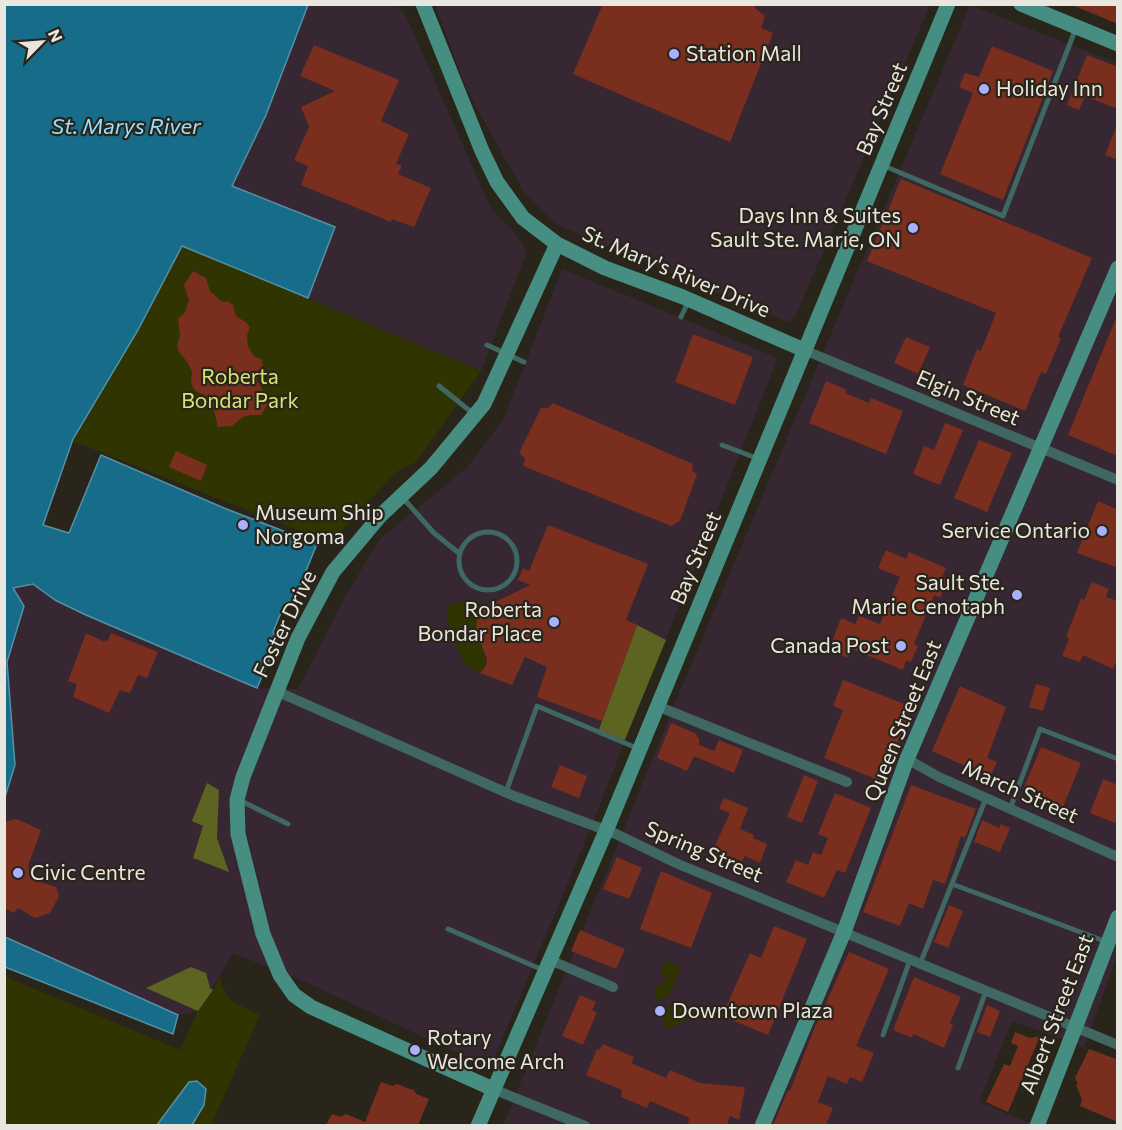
<svg xmlns="http://www.w3.org/2000/svg" width="1122" height="1130" viewBox="0 0 1122 1130" font-family="Commissioner,sans-serif">
<style>
.commercial{fill:#372733}
.green{fill:#303400}
.forest{fill:#5d6321}
.water{fill:#166c89;stroke:#5591a3;stroke-width:1.5}
.building{fill:#7a2e1d}
.lines{fill:none;stroke-linecap:round;stroke-linejoin:round}
.lane{stroke:#3e6861;stroke-width:5}
.street{stroke:#3e6861;stroke-width:10}
.secondary{stroke:#468e82;stroke-width:15}
.poi-dot{fill:#a9b0fc;stroke:#2a251b;stroke-width:2}
.labels{text-anchor:middle;stroke-width:4.5;stroke-linejoin:round;paint-order:stroke}
.poi-label{font-size:21px;fill:#e9e6df;stroke:#2a251b;text-anchor:start}
.street-label{font-size:21px;fill:#e9e6df;stroke:#2a251b}
.park-label{font-size:21px;fill:#d8e471;stroke:#2a251b}
.water-label{font-size:22px;font-style:italic;fill:#96dffe;stroke:#2a251b}
</style>
<rect width="100%" height="100%" fill="#2a251b"/>
<path class="commercial" d="M308,5H398L407,18L491,209L514,232L527,251L481,371L308,298L335,227L232,186L266,115Z
M435,5H930L795,317L787,322L555,224L522,189L467,90Z
M970,5L1117,63L1118,953L1084,1047L1012,1021L979,1102L1034,1125L503,1126L678,696Z
M562,269L778,358L584,844L490,1068L301,980L233,953L198,1011L178,1015L5,937L4,797L15,765L7,662L24,606L13,588L33,584L55,600L86,615L257,688L298,689L346,595L380,539L468,467L504,418Z"/>
<path class="green" d="M182,246L481,371L416,462L396,472L330,543L73,441L138,330Z
M477,598L480,615C467,637 498,653 480,673L465,665L452,636L447,616L449,605Z
M666,960L681,967L670,994L661,1001L657,1000L654,993L655,984L662,986L666,977L660,974Z
M220,975C222,1003 239,1004 260,1015L211,1125H5L4,976L180,1050L198,1011L214,990Z
M673,1004H677L708,1017L689,1018L667,1030L664,1024L662,1011Z"/>
<path class="forest" d="M637,625L666,640L624,742L598,732Z
M207,783L219,790L217,838L229,872L193,858L203,826L192,821Z
M191,967L206,973L210,988L213,990L198,1011L146,988Z"/>
<path class="water" d="M4,5H308L266,115L232,186L335,227L308,298L182,246L138,330L73,439L43,525L69,533L101,455L224,508L317,544L294,600L285,603L273,632L277,641L257,688L86,615L55,600L33,584L13,588L24,606L7,662L15,765L5,797Z
M5,937L178,1015L173,1034L5,967Z
M197,1081L206,1089L204,1105L192,1125H157L189,1082Z"/>
<path class="building" d="M603,4H756L755,8L765,16L761,28L773,33L730,142L573,74Z
M1072,4H1118V24L1072,5Z
M314,45L399,80L381,121L409,134L396,164L402,165L398,174L431,188L414,227L392,219L391,222L301,185L308,166L294,160L309,127L301,107L335,91L300,76Z
M992,46L1053,71L1003,200L940,174L973,93L959,87L965,73L979,77Z
M1087,55L1118,67V109L1085,96L1079,110L1067,105Z
M1117,125H1118V160L1105,155Z
M901,179L1092,258L1058,337L1061,338L1046,374L1041,372L1025,411L963,385L977,349L981,351L996,313L867,261Z
M193,271L206,278L210,291L221,301L229,302L233,305L236,316L247,323L250,327L247,335L248,346L254,356L261,359L263,365L257,373V380L269,402L261,415H251L243,417L232,426L218,427L213,407L205,395L195,391L191,384L192,372L188,363L179,352L177,346L180,336L178,319L185,312L189,300L184,285Z
M1117,316H1118V456L1068,435Z
M693,334L753,357L735,405L675,382Z
M906,337L930,347L918,374L894,363Z
M826,381L847,390L845,393L869,403L871,398L903,411L886,454L809,423Z
M553,403L693,464L692,471L697,474L680,521L671,526L523,466L525,458L519,453L541,408H548Z
M945,423L963,430L940,485L913,474L924,446L934,450Z
M979,440L1012,453L987,512L954,498Z
M176,451L207,465L201,481L169,467Z
M1098,501L1118,510V568L1077,553Z
M548,525L648,564L626,620L637,625L602,721L537,697L547,667L525,657L512,685L480,673L486,666L487,659L476,631L477,619L483,610L493,603L530,585L518,580L523,568L529,571Z
M886,550L906,559L909,552L946,568L942,577L948,580L940,598L934,595L914,644L918,646L911,662L906,661L903,670L852,649L848,658L836,653L839,647L831,644L841,618L855,624L859,616L880,624L900,577L878,568Z
M1092,582L1109,589L1106,597L1118,601V657L1113,669L1083,655L1080,662L1062,656L1069,639L1066,637L1081,598L1084,600Z
M86,633L105,642L106,640L108,641L111,633L158,652L147,678L138,675L130,693L120,690L109,713L73,697L77,684L68,681Z
M843,680L912,707L883,782L824,758L843,710L833,706Z
M1036,684L1050,688L1043,711L1029,707Z
M960,686L1006,707L987,758L997,762L990,777L932,751Z
M671,723L695,733L699,739V745L714,751L719,740L743,750L734,773L694,756L687,771L657,758Z
M1041,747L1081,763L1062,809L1023,790Z
M560,765L587,776L579,798L551,787Z
M804,775L818,781L802,823L787,817Z
M1103,779L1118,785V824L1090,813Z
M911,785L976,809L965,838L961,836L945,884L933,880L923,909L909,903L900,926L863,912Z
M835,793L871,808L845,873L837,870L824,898L786,882L796,860L808,865L813,852L821,855L828,838L818,834Z
M724,798L748,808L740,829L754,835L753,838L767,844L760,863L745,856L742,861L729,856L728,859L712,852L730,813L719,809Z
M17,819L41,830L28,866L34,880L56,887L59,896L50,913L35,918L18,908L14,913L4,908V822Z
M982,820L999,828L1001,824L1010,828L1000,852L974,842Z
M617,857L642,868L629,899L603,889Z
M661,871L712,893L691,948L640,929Z
M949,905L963,911L948,948L934,942Z
M774,926L807,939L768,1035L722,1016L750,953L761,958Z
M580,930L625,949L616,969L571,951Z
M849,952L889,969L856,1046L874,1053L862,1082L850,1077L847,1084L828,1076L818,1102L833,1108L826,1125H773L788,1090L790,1091L814,1029Z
M914,977L961,997L950,1023L953,1025L944,1048L913,1034L912,1038L893,1030Z
M580,995L596,1002L592,1010L597,1012L583,1045L562,1036Z
M987,1005L1000,1011L990,1037L977,1032Z
M1015,1032L1030,1038L1040,1036L1008,1112L986,1102L1004,1064L1010,1066L1018,1046L1011,1043Z
M603,1044L634,1057L631,1063L666,1078L670,1070L700,1083L745,1087L739,1120L730,1116L727,1125H687L690,1118L650,1101L647,1108L621,1097L622,1090L586,1075L597,1049L600,1050Z
M1089,1049L1116,1059L1118,1063V1122L1080,1106L1082,1099L1076,1085L1078,1084L1075,1078Z
M381,1082L393,1086L397,1084L407,1088L414,1090L416,1094L429,1099L418,1125H326L332,1114L340,1117L346,1114L365,1122Z"/>
<g class="lines">
<path class="lane" d="M882,165L1003,216L1076,28
M681,317L688,302
M487,345L524,362
M439,386L475,415
M722,445L759,459
M403,498L434,533L460,554
M459 561a29 29 0 1 1 58 0a29 29 0 1 1-58 0Z
M506,792L537,706L639,749
M239,800L288,824
M1010,809L1040,729L1118,759
M952,884L1107,942
M448,929L543,970
M920,964L986,798
M883,1035L910,960
M958,1068L986,991"/>
<path class="street" d="M804,350L1118,480
M276,691L514,796L616,834L678,864L1118,1045
M657,706L847,782
M907,759L939,777L1118,857
M550,960L613,987
M493,1089L585,1126"/>
<path class="secondary" d="M423,4L482,151L497,182L523,218L557,244L605,268L683,297L804,350
M1021,4L1118,44
M493,1089L311,1007L294,995L280,975L263,934L238,834L237,800L243,777L298,638L333,572L380,516L431,468L484,404L557,244
M478,1126L606,831L948,4
M762,1126L844,932L907,759L1118,268
M1037,1126L1118,917"/>
</g>
<g class="poi-dot">
<circle cx="674" cy="54" r="6"/>
<circle cx="984" cy="89" r="6"/>
<circle cx="913" cy="228" r="6"/>
<circle cx="243" cy="525" r="6"/>
<circle cx="1102" cy="531" r="6"/>
<circle cx="1017" cy="595" r="6"/>
<circle cx="554" cy="622" r="6"/>
<circle cx="901" cy="646" r="6"/>
<circle cx="18" cy="873" r="6"/>
<circle cx="660" cy="1011" r="6"/>
<circle cx="415" cy="1050" r="6"/>
</g>
<g class="labels">
<g class="poi-label">
<text x="686" y="61">Station Mall</text>
<text x="996" y="96">Holiday Inn</text>
<text x="901" y="223" text-anchor="end">Days Inn &amp; Suites<tspan x="901" dy="24">Sault Ste. Marie, ON</tspan></text>
<text x="255" y="520">Museum Ship<tspan x="255" dy="24">Norgoma</tspan></text>
<text x="1090" y="538" text-anchor="end">Service Ontario</text>
<text x="1005" y="590" text-anchor="end">Sault Ste.<tspan x="1005" dy="24">Marie Cenotaph</tspan></text>
<text x="542" y="617" text-anchor="end">Roberta<tspan x="542" dy="24">Bondar Place</tspan></text>
<text x="889" y="653" text-anchor="end">Canada Post</text>
<text x="30" y="880">Civic Centre</text>
<text x="672" y="1018">Downtown Plaza</text>
<text x="427" y="1045">Rotary<tspan x="427" dy="24">Welcome Arch</tspan></text>
</g>
<g class="street-label">
<text transform="translate(882 109) rotate(-67)" y="7">Bay Street</text>
<text transform="translate(676 272) rotate(23)" y="7">St. Mary's River Drive</text>
<text transform="translate(968 398) rotate(23)" y="7">Elgin Street</text>
<text transform="translate(696 558) rotate(-67)" y="7">Bay Street</text>
<text transform="translate(285 624) rotate(-64)" y="7">Foster Drive</text>
<text transform="translate(903 721) rotate(-68)" y="7">Queen Street East</text>
<text transform="translate(1020 792) rotate(24)" y="7">March Street</text>
<text transform="translate(704 852) rotate(23)" y="7">Spring Street</text>
<text transform="translate(1057 1014) rotate(-69)" y="7">Albert Street East</text>
</g>
<g class="park-label">
<text x="240" y="384">Roberta<tspan x="240" dy="24">Bondar Park</tspan></text>
</g>
<g class="water-label">
<text x="126" y="134">St. Marys River</text>
</g>
</g>
<rect width="1122" height="1130" fill="none" stroke="#e9e6df" stroke-width="12"/>
<g transform="translate(42 42) rotate(65)" stroke="#2a251b" stroke-width="4.5" paint-order="stroke">
<path d="M0-4.5L10 22L0 15L-10 22Z" fill="#e9e6df"/>
<text y="-9" font-size="16" font-weight="bold" text-anchor="middle" fill="#e9e6df">N</text>
</g>
</svg>
